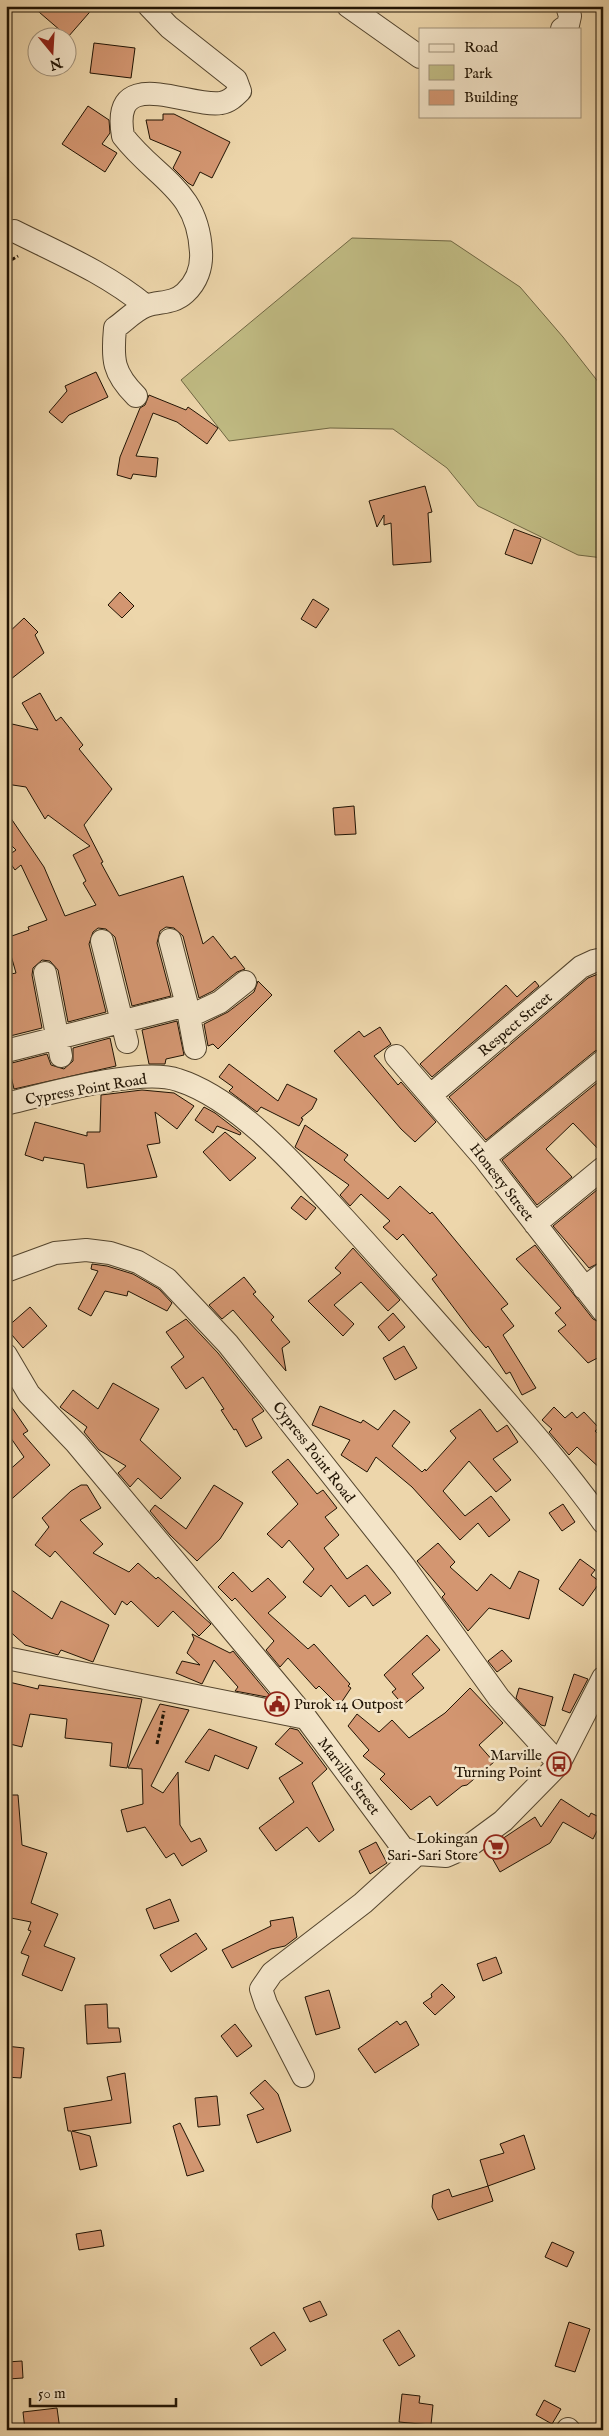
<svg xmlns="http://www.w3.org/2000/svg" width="609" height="2436" viewBox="0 0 609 2436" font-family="'IM FELL English',serif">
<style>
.green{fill:#c0bb83;stroke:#706743}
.building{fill:#d39671;stroke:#201303}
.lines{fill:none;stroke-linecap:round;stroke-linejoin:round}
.minor-casing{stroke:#53442d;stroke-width:24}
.path{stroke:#201303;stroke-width:3;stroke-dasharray:4 2.5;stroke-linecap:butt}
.minor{stroke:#f3e4c8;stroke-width:22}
.labels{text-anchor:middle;stroke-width:5;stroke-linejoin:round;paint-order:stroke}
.street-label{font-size:15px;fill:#201303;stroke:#f3e4c8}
.poi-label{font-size:15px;fill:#201303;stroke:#f3e4c8;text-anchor:end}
</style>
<rect width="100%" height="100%" fill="#edd6ab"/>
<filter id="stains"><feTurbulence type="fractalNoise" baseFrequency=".004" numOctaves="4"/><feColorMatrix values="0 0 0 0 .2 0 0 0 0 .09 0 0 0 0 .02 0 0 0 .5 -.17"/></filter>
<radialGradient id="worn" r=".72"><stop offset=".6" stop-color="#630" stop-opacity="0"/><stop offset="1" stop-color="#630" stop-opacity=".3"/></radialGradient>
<path class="green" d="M352,238L451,241L520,287L563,337L603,388V558L578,555L478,506L447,468L393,429L330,428L229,441L181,380Z"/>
<path class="building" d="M32,6H95L68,37Z
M94,43L135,48L131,78L90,73Z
M88,106L109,120L110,133L102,144L117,153L105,172L62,144Z
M163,114H174L230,142L212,178L200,172L193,186L188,183L173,168L181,152L150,139L146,120H163Z
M96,372L108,397L69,415L62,423L49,412L67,391L65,386Z
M149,395L186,410L188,407L218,428L207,444L177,422L153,413L136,456L158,458L156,477L133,474L131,479L117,475L120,457L140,408L145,405Z
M425,486L432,512L428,513L431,562L393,565L391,523L384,525V515L377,527L369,501Z
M514,529L541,539L532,564L505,554Z
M120,592L134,606L122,618L108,605Z
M313,599L329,609L316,628L301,619Z
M24,618L38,632L35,635L44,653L6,683V635Z
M40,693L56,721L61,717L83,745L79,749L112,789L84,825L103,862L101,863L119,896L183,876L203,944L213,936L231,959L235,956L245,969L237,972L213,991L199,998L183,936L174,928L166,927L160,931L157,943L171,996L132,1006L115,937L106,929L98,928L93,932L89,944L106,1012L68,1022L58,970L50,961L42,960L33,968L32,975L42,1028L6,1037V975L16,973L6,938L29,930L28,927L47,920L21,865L15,870L6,857L16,850L6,840V811L44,867L65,916L96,905L83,883L86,881L73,855L90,846L48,815L45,819L26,787L6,784V750L12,724L38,730L22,703Z
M354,806L356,834L335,835L333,808Z
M603,972V1048L595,1051L486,1140L449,1097L588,978Z
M258,981L272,995L218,1049L213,1044L208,1046L204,1024L228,1012L254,992Z
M535,981L539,986L432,1077L420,1064L506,985L517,997Z
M177,1021L184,1055L166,1059L165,1064H149L142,1030Z
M380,1027L391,1044L374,1056L398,1085L401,1082L436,1122L415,1142L401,1129L334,1051L359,1031L364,1037Z
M110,1038L116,1066L14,1089L8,1064L47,1054L51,1065L64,1069L73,1061V1048Z
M229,1064L278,1101L287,1084L317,1099L312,1109L301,1118L303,1119L299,1126L261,1107L257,1112L229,1091L233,1087L219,1077Z
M603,1078V1154L573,1123L546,1149L572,1177L537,1205L502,1160Z
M142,1090L174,1093L194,1106L177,1129L155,1112L160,1143L147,1145L157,1177L87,1188L84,1164L44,1157L43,1161L25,1155L35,1122L87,1136V1132H100L101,1095Z
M204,1107L215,1113L241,1133L240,1135L217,1126L213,1133L195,1120Z
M305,1125L348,1155L344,1160L388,1199L400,1186L430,1214L432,1212L508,1304L501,1309L514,1326L503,1335L536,1388L522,1395L510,1372L506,1374L488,1346L486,1348L472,1332L432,1279L437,1275L403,1234L397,1240L383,1227L390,1221L361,1194L350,1206L340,1195L349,1185L295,1147Z
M225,1132L256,1158L230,1181L203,1152Z
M603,1185V1261L589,1268L553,1226Z
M301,1196L316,1208L306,1220L291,1208Z
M535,1245L593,1319L603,1324V1355L588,1363L558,1331L566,1325L555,1313L561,1308L516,1259Z
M353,1248L400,1300L388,1311L361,1282L334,1305L354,1324L343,1336L308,1301L341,1273L335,1268Z
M92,1264L107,1266L133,1274L159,1289L172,1303L167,1311L128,1291L127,1296L105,1291L91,1316L78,1309L98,1271L91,1269Z
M244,1277L256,1292L253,1294L274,1317L271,1320L290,1342L282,1348L286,1371L233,1310L222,1319L209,1305Z
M30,1307L47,1326L23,1348L6,1328Z
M393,1313L405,1327L389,1341L378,1327Z
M186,1319L218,1353L264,1411L252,1419L262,1438L246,1447L236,1429L234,1430L221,1410L224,1409L203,1377L186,1389L171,1367L184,1357L166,1332Z
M404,1346L417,1368L395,1380L383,1358Z
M113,1383L159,1409L140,1440L181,1478L161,1499L138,1478L130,1487L118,1473L126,1466L99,1450L84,1432L87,1427L60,1407L73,1390L98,1409Z
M6,1399L28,1431L23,1434L50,1465L6,1504V1473L24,1457L6,1431Z
M320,1406L361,1423L363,1420L378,1430L394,1410L410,1422L392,1446L422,1472L425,1469L426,1471L456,1438L450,1431L480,1409L497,1432L507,1425L518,1442L493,1459L511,1480L496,1492L469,1461L443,1491L465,1516L491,1496L510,1520L489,1537L478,1523L460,1540L412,1487L376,1457L367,1472L341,1455L350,1440L312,1425Z
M554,1407L565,1418L572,1412L577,1418L584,1412L599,1428L595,1431L603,1439V1471L577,1447L569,1455L549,1432L552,1429L542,1420Z
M288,1459L317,1494L323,1490L337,1508L325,1517L339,1535L324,1548L347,1579L367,1565L391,1593L373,1606L365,1595L349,1607L331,1585L321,1597L303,1582L314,1569L289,1540L282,1548L267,1534L298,1504L272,1472Z
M81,1485H87L101,1508L80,1520L103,1544L93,1553L129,1572L138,1563L156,1579L158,1577L211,1624L199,1636L173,1611L158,1627L131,1601L127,1605L122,1601L115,1615L55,1551L50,1557L35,1545L49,1527L42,1518L71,1491Z
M214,1485L243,1503L220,1539L197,1561L170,1535L150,1511L155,1505L186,1529Z
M563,1504L575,1522L562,1531L549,1513Z
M438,1543L455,1562L450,1567L477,1591L491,1574L510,1589L519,1571L539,1580L529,1619L489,1608L468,1631L442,1597L445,1594L417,1561Z
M580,1559L595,1570L591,1575L600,1582L583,1606L559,1589Z
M233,1572L252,1592L268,1578L286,1597L268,1613L308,1649L314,1644L350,1684L348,1686L351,1688L339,1706L319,1686L316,1689L288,1658L280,1667L266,1650L274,1641L235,1598L232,1601L218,1587Z
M6,1586L52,1619L61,1601L109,1625L93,1662L61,1650L58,1655L25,1645L6,1628Z
M192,1634L230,1653L233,1651L272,1698L235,1691L238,1687L214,1660L202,1684L176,1673L182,1661L200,1665L187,1653L194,1639Z
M427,1635L440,1650L412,1674L424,1688L403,1705L392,1692L396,1689L384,1675Z
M502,1650L512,1661L497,1672L488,1661Z
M574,1674L588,1679L570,1713L562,1710Z
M9,1682L38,1689L39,1685L142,1699L127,1768L110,1766L112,1743L65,1738L67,1719L30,1714L22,1747L6,1743V1694Z
M470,1688L503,1723L479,1745L494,1762L467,1785L462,1786L437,1806L430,1796L411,1810L380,1779L385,1774L363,1756L369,1750L348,1726L357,1714L379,1732L392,1720L409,1738L445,1713Z
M519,1688L553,1697L545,1726L541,1725L516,1698Z
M160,1704L189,1710L151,1786L163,1793L178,1772L180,1825L191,1842L200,1838L207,1851L182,1866L174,1853L166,1858L145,1827L127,1832L121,1810L143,1804L142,1769L128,1768Z
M290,1728L298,1730L327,1769L312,1783L334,1830L319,1842L307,1827L276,1851L259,1828L294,1802L279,1778L303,1763L275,1744Z
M209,1729L257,1747L248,1769L215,1755L209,1771L185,1762Z
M6,1795H18L22,1845L47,1853L31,1903L58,1914L44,1946L75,1958L62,1991L22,1975L29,1956L21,1953L31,1931L28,1930L31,1922L6,1917Z
M561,1799L589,1817L591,1813L603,1819L593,1839L563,1822L550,1843L500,1872L487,1849L535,1817L541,1827Z
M376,1842L387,1863L370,1874L359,1851Z
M170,1899L179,1921L154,1929L146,1909Z
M293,1917L297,1937L285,1946L271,1949L232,1968L222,1950L271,1926L270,1921Z
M196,1933L207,1949L171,1972L160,1955Z
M496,1957L502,1973L483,1981L477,1964Z
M442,1984L455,1997L435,2015L423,2003L432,1997L431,1994Z
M329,1990L340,2028L316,2035L305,1997Z
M107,2004L108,2028H119L121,2042L87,2044L85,2005Z
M397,2021L400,2025L406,2021L419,2045L375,2073L358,2049Z
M235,2024L252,2046L237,2057L221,2036Z
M6,2046L24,2048L21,2078L6,2077Z
M125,2073L131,2123L72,2131L90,2136L97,2166L80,2170L71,2131H68L64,2108L112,2100L107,2077Z
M265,2080L278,2094L291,2131L257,2143L247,2115L264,2109L250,2093Z
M217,2096L220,2125L198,2127L195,2098Z
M180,2123L204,2171L187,2176L173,2126Z
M524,2135L535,2169L488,2186L493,2201L438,2220L432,2207L433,2195L449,2189L452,2197L488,2186L480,2160L504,2153L500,2144Z
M101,2230L104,2246L79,2250L76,2234Z
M552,2242L574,2252L567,2267L545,2257Z
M320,2301L327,2315L310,2322L303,2308Z
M569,2322L590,2329L575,2372L555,2366Z
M399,2330L415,2356L399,2366L383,2340Z
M274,2332L286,2350L261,2366L250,2348Z
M22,2361L23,2378L8,2379L7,2362Z
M402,2394L420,2396L419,2403L433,2405L431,2425L399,2422Z
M544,2400L561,2409L552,2424L536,2415Z
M57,2408L60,2430H25L23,2412Z"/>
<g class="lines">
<g class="minor-casing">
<path id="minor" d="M348,6L420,57
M562,29L568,25L570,16L567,6
M14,231C60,254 106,273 146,306
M136,396C113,373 112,360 115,328C124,322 135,310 146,306C160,301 173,304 185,293C197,282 202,267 201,252C198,189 156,179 123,136C110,63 188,108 221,103C229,102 235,96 240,91L236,80L169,27L149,6
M170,940L187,1005L195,1048
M102,941L127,1042
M45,973L61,1056
M190,1016L220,1002L245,982
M6,1051L187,1005
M396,1056L484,1158L603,1311
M431,1095L581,967L594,961L603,959
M6,1104C47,1094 141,1067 178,1080C238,1099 298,1168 339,1213C379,1256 417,1300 456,1344C506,1402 558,1459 603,1522
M484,1158L603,1061
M535,1224L603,1168
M6,1271L55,1253L86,1250L110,1253L138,1262L167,1279L228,1344L404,1566L499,1698L559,1764
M584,1288L603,1274
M6,1355L29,1394L76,1443L306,1718
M6,1658L306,1718L402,1847L417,1854L446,1856L469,1846L503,1821L559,1764L603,1678
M303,2076L266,2004L261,1989L272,1973L363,1903L417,1854
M568,2429L569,2430"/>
</g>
<path class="path" d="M6,263L18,256
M157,1744L164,1711"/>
<use href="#minor" class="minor"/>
</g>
<defs>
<g id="civic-ring" transform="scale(1.25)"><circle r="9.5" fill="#f3e4c8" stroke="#8f2418" stroke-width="1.5"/><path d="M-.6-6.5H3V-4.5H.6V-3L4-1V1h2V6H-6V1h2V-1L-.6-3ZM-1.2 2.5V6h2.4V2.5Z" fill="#8f2418"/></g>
<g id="bus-ring" transform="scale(1.25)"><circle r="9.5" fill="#f3e4c8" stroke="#8f2418" stroke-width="1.5"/><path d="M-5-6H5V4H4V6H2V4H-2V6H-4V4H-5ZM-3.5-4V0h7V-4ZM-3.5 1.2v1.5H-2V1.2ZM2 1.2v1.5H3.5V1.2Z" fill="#8f2418"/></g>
<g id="supermarket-ring" transform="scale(1.25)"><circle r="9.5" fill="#f3e4c8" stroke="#8f2418" stroke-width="1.5"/><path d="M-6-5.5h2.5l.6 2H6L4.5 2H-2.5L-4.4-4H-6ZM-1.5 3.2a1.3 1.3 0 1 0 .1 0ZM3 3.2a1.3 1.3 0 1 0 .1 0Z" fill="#8f2418"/></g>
</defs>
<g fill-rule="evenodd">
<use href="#civic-ring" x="277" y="1704"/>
<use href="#bus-ring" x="559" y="1764"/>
<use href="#supermarket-ring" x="496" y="1847"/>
</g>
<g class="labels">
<g class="street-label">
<text transform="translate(515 1024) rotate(-40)" y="5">Respect Street</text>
<text transform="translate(86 1089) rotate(-10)" y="5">Cypress Point Road</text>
<text transform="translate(502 1182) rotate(52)" y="5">Honesty Street</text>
<text transform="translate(314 1452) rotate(52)" y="5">Cypress Point Road</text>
<text transform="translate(349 1776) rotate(53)" y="5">Marville Street</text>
</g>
<g class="poi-label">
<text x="294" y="1709" text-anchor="start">Purok 14 Outpost</text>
<text x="542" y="1760">Marville<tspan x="542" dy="17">Turning Point</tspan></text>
<text x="478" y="1843">Lokingan<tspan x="478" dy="17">Sari-Sari Store</tspan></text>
</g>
</g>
<rect width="609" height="2436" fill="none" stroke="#edd6ab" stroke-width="25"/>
<rect x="8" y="8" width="594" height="2421" fill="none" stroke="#201303" stroke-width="2.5"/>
<rect x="12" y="12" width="584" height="2411" fill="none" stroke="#201303"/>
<rect x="419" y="28" width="162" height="90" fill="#f3e4c8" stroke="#9f9079"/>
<rect x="429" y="44" width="25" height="8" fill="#f3e4c8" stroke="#9f9079"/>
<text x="464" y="52" font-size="15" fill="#201303">Road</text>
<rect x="429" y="65" width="25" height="15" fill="#c0bb83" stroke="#9f9079"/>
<text x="464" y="78" font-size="15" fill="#201303">Park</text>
<rect x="429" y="90" width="25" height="15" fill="#d39671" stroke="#9f9079"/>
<text x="464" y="102" font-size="15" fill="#201303">Building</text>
<g transform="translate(52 52) rotate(162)"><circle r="24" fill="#f3e4c8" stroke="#9f9079"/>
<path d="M0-4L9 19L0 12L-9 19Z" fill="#8f2418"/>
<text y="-8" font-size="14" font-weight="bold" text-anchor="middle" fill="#201303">N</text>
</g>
<path d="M30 2398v8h146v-8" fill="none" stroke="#201303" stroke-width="2.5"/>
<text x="38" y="2398" font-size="15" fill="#201303" stroke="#f3e4c8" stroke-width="4" paint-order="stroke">50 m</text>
<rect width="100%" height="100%" filter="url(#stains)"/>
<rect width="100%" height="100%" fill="url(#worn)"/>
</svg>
